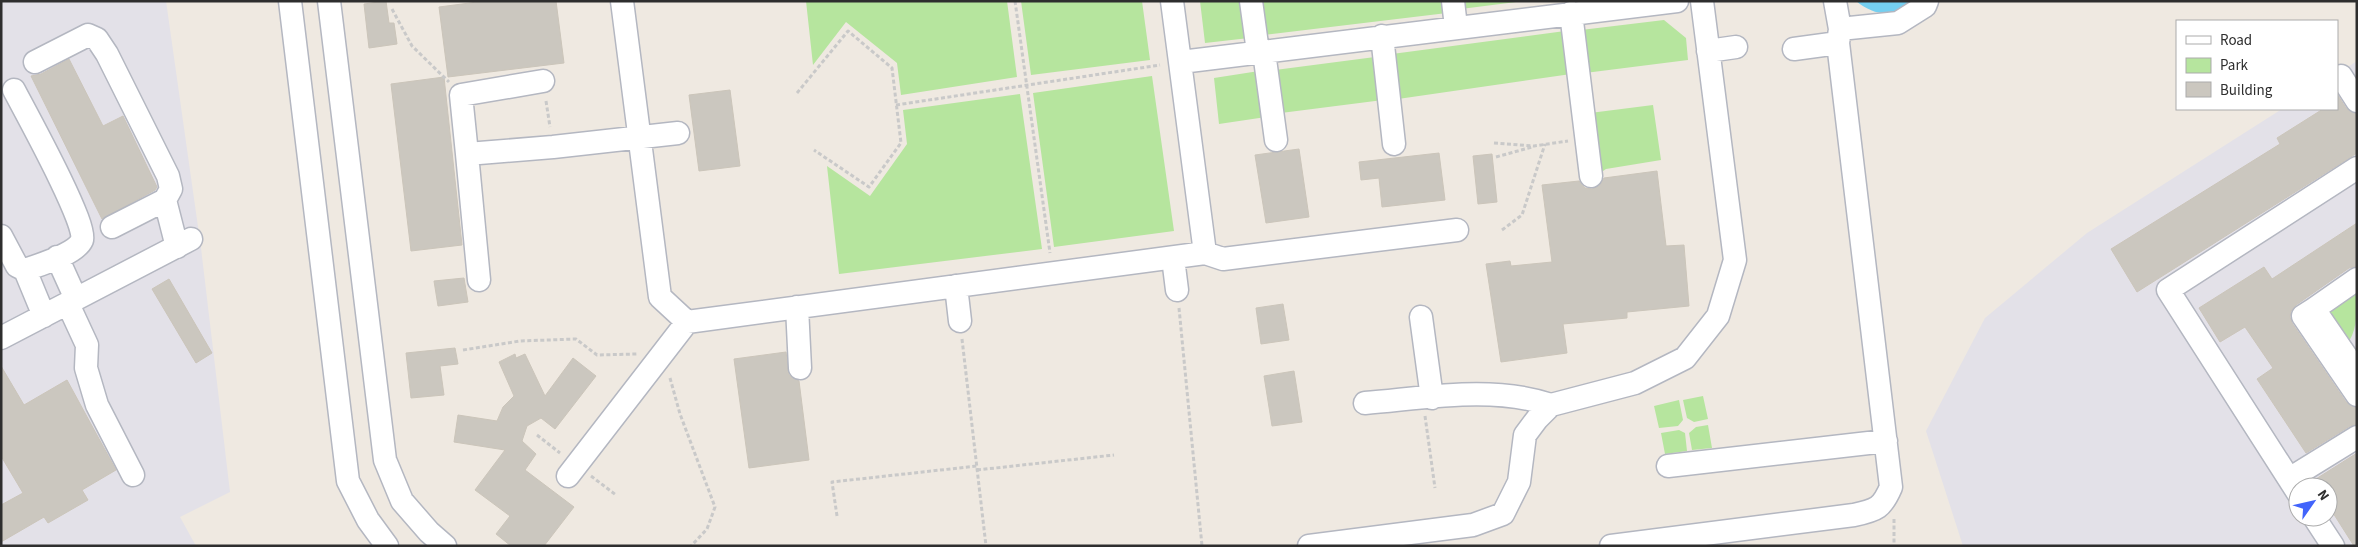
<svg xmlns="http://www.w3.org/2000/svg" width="2358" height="547" viewBox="0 0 2358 547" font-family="'Source Sans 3',sans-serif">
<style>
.industrial{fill:#e3e1e8;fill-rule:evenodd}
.green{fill:#b6e59e}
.water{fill:#75cff0}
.building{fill:#cbc7bf;stroke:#cbc5ba}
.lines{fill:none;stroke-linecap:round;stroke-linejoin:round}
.minor-casing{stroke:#b4b7c1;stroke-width:25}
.path{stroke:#c9c9c9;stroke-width:3;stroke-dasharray:4 2.5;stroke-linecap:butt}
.minor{stroke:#fff;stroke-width:22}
</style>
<rect width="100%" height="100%" fill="#efe9e1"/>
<path class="industrial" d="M1,1H166L201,248L230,492L180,517L196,546H1Z
M2357,61V546H1963L1926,431L1985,318L2087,233L2282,109H2337V74ZM2298,487H2328V517H2298Z"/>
<path class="green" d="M806,1H1007L1017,77L901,95L897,63L846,22L813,65Z
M1021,1H1142L1150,60L1031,75Z
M1200,1H1243L1249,38L1205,43Z
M1260,1H1445L1447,13L1264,35Z
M1461,1H1524L1461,9Z
M1664,20L1686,38L1688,60L1585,73L1581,30Z
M1565,31L1571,74L1398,99L1392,54Z
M1375,57L1383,100L1281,113L1275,70Z
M1259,71L1266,117L1219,124L1214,78Z
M1152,76L1174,231L1054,247L1033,93Z
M1020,94L1042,249L839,274L827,166L870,196L907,144L903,110Z
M1653,105L1661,160L1606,169L1600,173L1590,113Z
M2357,291C2357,309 2358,332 2346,345L2326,310Z
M1703,396L1708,419L1694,422L1687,418L1683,400Z
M1679,400L1683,420L1678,426L1659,428L1654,406Z
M1708,425L1712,448L1692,450L1689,433L1696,427Z
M1679,430L1685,433L1687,451L1665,454L1661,433Z"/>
<path class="water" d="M1856,1H1917C1896,17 1877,18 1856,1Z"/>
<path class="building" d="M386,1L389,23H394L397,44L369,48L364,4Z
M485,1H556L564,63L448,77L439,7Z
M69,59L103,126L123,116L157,187L155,190L102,219L31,76L41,74Z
M444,77L462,245L411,251L391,84Z
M730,90L740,166L699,171L689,95Z
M2337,94L2346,108L2357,114V153L2137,292L2111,249L2280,144L2277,138L2323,109H2337Z
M1299,149L1309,217L1266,223L1255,155Z
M1439,153L1445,200L1382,207L1379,178L1361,180L1359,162Z
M1492,154L1497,202L1478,204L1473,156Z
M1657,171L1666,246L1684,245L1689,306L1627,312V318L1563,324L1567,353L1501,362L1486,264L1510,261L1511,266L1552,262L1542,185L1579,181L1585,188L1592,189L1599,186L1604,178Z
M2357,223V266L2349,268L2296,305L2291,311L2290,317L2292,323L2346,402L2357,408V424L2350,426L2306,453L2257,379L2273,368L2245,327L2220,342L2199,308L2264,267L2272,279Z
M464,278L468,302L438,306L434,281Z
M169,279L212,353L196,363L152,289Z
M1283,304L1289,340L1261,344L1256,308Z
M455,348L458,364L440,366L444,395L411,398L406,353Z
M786,352L789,375L799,381L809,460L749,468L734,359Z
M515,354L516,358L525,354L545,396L573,358L596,376L555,429L541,418L527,426L522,441L536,454L525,470L574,507L544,546H511L496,534L510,516L475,490L505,450L454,442L458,415L497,421L503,407L514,396L499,362Z
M1,366L24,405L67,380L116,470L82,490L88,500L48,523L44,517L1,542V505L23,493L1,456Z
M1294,371L1302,422L1272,426L1264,376Z
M2357,453V546H2354L2328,505V487H2309L2308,484Z"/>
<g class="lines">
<g class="minor-casing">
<path id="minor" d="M290,1L348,481L368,520L387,546
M329,1L385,460L402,501L429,532L445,546
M622,1L660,297L687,322L1205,253L1172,1
M1251,1L1258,52
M1453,1L1456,27
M1835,1L1840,29L1898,23L1925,6L1927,1
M1571,13L1591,176
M1382,36L1394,144
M1794,49L1838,43
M1708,51L1736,47
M1264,52L1276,140
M35,62L88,35L97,39L107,54L168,176L171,189L165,200L112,227
M1181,62L1677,1
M2341,76L2357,101
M467,154L461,95L543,81
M165,200L177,247
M1,236L17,266L25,270C39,265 76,254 82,240C88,225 25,111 14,90
M1205,253L1223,259L1457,230
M57,257L76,299
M1173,258L1177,290
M25,270L44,316
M479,280L467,154L553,147L678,133
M956,286L960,321
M68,304L87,345L86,368L97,405L133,475
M797,307L800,368
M2314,309L2357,279
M1421,317L1432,398
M1,338L191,239
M2357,372L2314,309L2303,316L2357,395
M1365,403C1426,398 1492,385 1551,405
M1668,466L1886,441
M568,476L687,322
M2289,479L2357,437
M2298,493L2168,290L2357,168
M2314,517L2333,546
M1309,546L1473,525L1503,514L1519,482L1525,435L1537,419L1551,405L1635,383L1685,358L1718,316L1735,260L1702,1
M1611,546L1854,515C1877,510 1882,508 1891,487L1838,43L1840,29"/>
</g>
<path class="path" d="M1015,1L1050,253
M392,9L412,46L449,82
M797,93L848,31L892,68L901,143L869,187L814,150
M546,101L550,127
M896,105L1160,65
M1494,143L1534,146L1568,141
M1496,157L1532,147
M1502,230L1522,215L1545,144
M1179,308L1202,546
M962,339L986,546
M463,350L520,341L576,339L597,355L637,354
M670,378L680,414L715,507L707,529L691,546
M1425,416L1435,488
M537,435L560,453
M977,470L1114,455
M591,476L616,495
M837,516L832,482L977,466
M1894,519V546"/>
<use href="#minor" class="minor"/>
</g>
<rect width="2358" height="547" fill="none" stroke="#2e2e2e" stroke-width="5"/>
<rect x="2176" y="20" width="162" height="90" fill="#ffffff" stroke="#ababab"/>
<rect x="2186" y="36" width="25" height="8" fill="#ffffff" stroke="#ababab"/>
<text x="2220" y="45" font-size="15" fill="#2e2e2e">Road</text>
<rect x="2186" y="58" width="25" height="15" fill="#b6e59e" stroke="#ababab"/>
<text x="2220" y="70" font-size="15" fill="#2e2e2e">Park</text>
<rect x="2186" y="82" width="25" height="15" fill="#cbc7bf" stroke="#ababab"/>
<text x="2220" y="95" font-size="15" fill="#2e2e2e">Building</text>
<g transform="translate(2313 502) rotate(56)"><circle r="24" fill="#ffffff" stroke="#ababab"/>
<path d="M0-4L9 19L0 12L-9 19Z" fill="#4264fb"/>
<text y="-8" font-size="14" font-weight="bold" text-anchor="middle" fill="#2e2e2e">N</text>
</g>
</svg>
